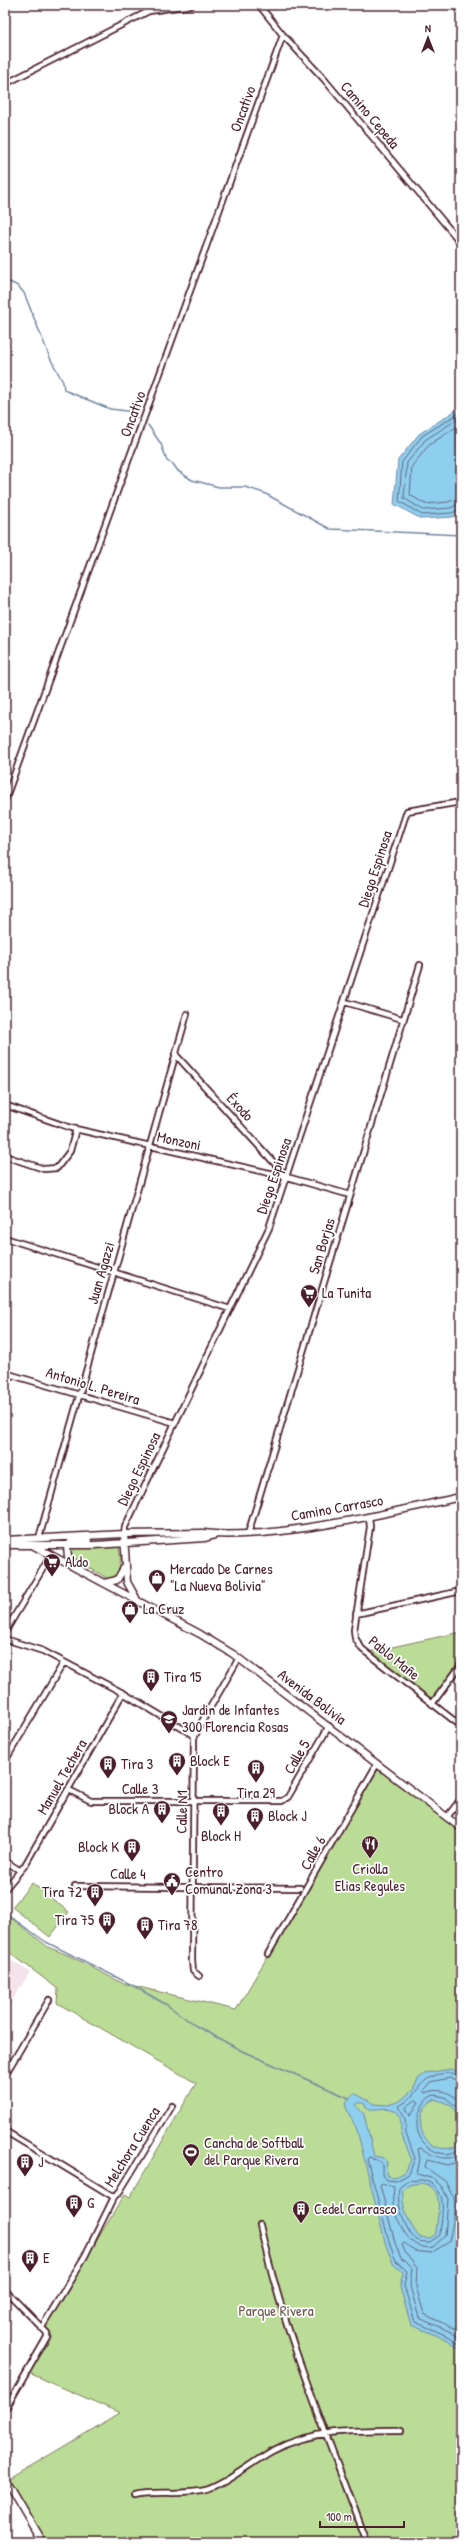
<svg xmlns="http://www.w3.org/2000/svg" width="466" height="2547" viewBox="0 0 466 2547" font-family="'Patrick Hand',sans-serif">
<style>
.built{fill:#f4e3ea}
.green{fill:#badc96;stroke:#827e60}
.water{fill:#8eceef;stroke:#7388a1;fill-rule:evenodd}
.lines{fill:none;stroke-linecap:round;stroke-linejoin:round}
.shore{stroke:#656579;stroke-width:1}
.stream{stroke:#7388a1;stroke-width:1.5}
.street-casing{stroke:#4a1f2b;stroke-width:8}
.secondary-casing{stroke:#4a1f2b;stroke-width:9}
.street{stroke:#fff;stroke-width:4.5}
.secondary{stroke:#fff;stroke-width:6}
.labels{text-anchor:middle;stroke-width:3.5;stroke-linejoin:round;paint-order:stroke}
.street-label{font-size:15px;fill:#4a1f2b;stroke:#fff}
.poi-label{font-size:15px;fill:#4a1f2b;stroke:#fff;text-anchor:start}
.park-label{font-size:15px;fill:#6c584b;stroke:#fff}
</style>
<rect width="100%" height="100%" fill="#fff"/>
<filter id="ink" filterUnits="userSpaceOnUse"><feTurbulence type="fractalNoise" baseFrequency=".025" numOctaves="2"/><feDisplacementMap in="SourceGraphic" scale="8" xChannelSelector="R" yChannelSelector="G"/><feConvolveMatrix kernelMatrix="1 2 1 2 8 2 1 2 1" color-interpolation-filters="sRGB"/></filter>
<g filter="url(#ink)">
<path class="built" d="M5,1957L30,1972L8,2007L5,2006Z"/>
<path class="green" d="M118,1546C122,1553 120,1568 118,1576L110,1580L73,1558L70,1554L72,1548Z
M461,1632V1661L433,1698H427L369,1652Z
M378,1769L461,1831V2542H46L9,2479L120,2413L29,2373L52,2335L45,2326L125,2194L130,2197L196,2083L57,2003L58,1989L5,1949V1913L48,1947L70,1956L122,1983L236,2010Z
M32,1883L69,1912L50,1937L12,1907Z"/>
<path class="water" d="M461,407V473H459L461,476V511L453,517L421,519L394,504L398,460L419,434Z
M451,2069L461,2073V2121L451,2105L435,2099C408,2113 421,2157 455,2147L461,2138V2351L448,2340L411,2325L400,2287L403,2272L393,2263L386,2246L357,2130C353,2120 347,2113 345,2103L354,2093L375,2104L388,2105L400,2101L413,2090L418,2079L426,2073ZM358,2103H364L366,2108C375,2111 382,2107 391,2109C404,2112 399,2126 402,2135C404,2143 409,2151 411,2159L406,2171L395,2177L388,2176L386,2168L387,2162L384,2158L374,2156L364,2114L356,2106ZM419,2183C448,2185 436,2217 436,2234L430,2238L419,2237C409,2224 401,2206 403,2190L409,2185Z"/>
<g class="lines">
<path class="shore" d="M461,412L422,436L402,462L399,501L422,515L452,513L461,508
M461,417L425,440L407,463L404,498L423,510L450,508L461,503
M461,424L429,445L412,466L410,495L425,504L448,502L461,497
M461,2076C457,2076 453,2073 449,2073C416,2075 422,2094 399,2106L405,2119L406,2134L415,2158L409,2174L396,2181L387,2180L382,2174V2163L370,2157L367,2159L390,2245L396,2261L407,2271L404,2286L415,2322L450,2337L461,2346
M461,2081L450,2078L430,2082L423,2091L425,2093C439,2087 451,2092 461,2103
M416,2100L419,2102L410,2116L406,2108Z
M461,2111L445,2097L434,2095C426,2098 424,2103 420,2111C405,2143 448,2167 461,2146
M461,2154C447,2162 433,2157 421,2148L418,2149L420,2159L417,2174L434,2179L442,2187L448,2199L445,2236L433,2247C410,2252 396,2222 393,2203C392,2198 394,2192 394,2187L382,2183L380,2185L395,2243L401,2258L412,2269L410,2286L419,2318L451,2332L461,2339
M461,2161L447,2165L427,2160L425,2167L446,2182L454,2198L455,2212L449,2242L431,2253L414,2251L405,2243L402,2245L406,2254L417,2268L416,2286L424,2314L461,2332
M422,2180C451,2187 441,2214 440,2235L430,2242C426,2242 420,2242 417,2240C406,2234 394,2198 400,2187L408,2181Z"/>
<path class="stream" d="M5,280L18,286L24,293L50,358L63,382L64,390L110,409L127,411L139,419
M148,425L161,444L167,461L173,464L178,471L192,480L219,487H245L264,493L330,529L461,535
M5,1913L46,1942L132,1985L167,2005L196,2026L242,2051L349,2098"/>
<g class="street-casing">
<path id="street" d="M259,5L283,35L324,79L461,243
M5,84L149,11L192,5
M5,800L283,35
M345,1002L402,1019
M175,1054L287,1177
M5,1105L71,1128L287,1177L350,1195
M5,1156L44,1169L57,1168L70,1151L76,1129
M5,1238L230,1309
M5,1373L175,1423
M369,1517L370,1527L354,1630L355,1638L362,1649L461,1726
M124,1534L125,1527L269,1228L407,811L461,802
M248,1534L420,965
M39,1538L187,1014
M356,1614L461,1591
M5,1632L51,1555
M5,1639L43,1651L123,1693L195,1736
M432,1704L461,1665
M5,1761L64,1662
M69,1790L91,1801H282L288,1797L329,1726
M447,1817L461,1799
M5,1861L19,1870
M75,1886L300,1888
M5,1889L25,1865L123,1693
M268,1954L377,1764
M199,1976L193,1971L192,1960L194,1738L200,1725L239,1658
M5,2075L49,2000
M5,2131L114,2197
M260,2225C284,2335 328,2437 367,2542
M5,2290L47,2333V2337L5,2410
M42,2327L85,2256L114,2197L120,2191L172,2106
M134,2495C158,2490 182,2496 206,2490C226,2484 252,2462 272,2451C313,2429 357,2430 402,2430"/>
</g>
<g class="secondary-casing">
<path id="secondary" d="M124,1534L127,1582L136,1598
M5,1540L124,1534L204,1533C223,1536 243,1534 262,1533C330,1527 395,1511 461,1497
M5,1545H95L205,1538L215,1535
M34,1546L200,1634L233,1654L461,1828
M82,1571L68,1557L67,1546L71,1542L88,1540
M104,1583L117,1580L124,1568
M5,2479L42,2542"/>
</g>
<use href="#street" class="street"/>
<use href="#secondary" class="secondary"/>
</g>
</g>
<defs>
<g id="supermarket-pin" transform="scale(0.9)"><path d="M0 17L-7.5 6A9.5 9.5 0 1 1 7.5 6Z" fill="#4a1f2b" stroke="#fff"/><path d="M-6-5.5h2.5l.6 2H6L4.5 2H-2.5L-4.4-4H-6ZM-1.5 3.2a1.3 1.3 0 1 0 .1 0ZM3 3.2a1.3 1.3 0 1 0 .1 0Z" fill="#fff"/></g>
<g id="shop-pin" transform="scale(0.9)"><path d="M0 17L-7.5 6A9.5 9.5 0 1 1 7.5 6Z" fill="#4a1f2b" stroke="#fff"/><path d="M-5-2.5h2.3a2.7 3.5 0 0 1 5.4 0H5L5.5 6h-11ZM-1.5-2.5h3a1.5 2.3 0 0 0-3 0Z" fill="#fff"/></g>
<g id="building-pin" transform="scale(0.9)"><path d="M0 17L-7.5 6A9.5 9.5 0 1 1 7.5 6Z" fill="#4a1f2b" stroke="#fff"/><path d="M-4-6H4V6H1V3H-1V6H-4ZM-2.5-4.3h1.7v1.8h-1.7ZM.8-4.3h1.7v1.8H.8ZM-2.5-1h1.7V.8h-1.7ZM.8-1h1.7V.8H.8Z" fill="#fff"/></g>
<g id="school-pin" transform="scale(0.9)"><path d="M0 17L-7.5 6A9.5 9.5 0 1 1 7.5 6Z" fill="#4a1f2b" stroke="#fff"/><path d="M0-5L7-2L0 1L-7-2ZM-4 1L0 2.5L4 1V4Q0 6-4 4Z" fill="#fff"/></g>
<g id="restaurant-pin" transform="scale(0.9)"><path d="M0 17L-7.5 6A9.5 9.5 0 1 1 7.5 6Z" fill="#4a1f2b" stroke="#fff"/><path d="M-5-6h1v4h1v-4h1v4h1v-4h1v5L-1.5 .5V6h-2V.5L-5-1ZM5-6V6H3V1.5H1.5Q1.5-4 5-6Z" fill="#fff"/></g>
<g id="civic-pin" transform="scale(0.9)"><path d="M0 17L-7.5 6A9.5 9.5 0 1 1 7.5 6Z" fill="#4a1f2b" stroke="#fff"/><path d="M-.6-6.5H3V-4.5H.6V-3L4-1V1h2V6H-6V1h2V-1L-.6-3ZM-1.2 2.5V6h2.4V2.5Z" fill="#fff"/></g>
<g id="stadium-pin" transform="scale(0.9)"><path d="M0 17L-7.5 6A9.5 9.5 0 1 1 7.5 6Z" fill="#4a1f2b" stroke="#fff"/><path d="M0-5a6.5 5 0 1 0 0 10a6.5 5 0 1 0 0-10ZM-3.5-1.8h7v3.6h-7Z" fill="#fff"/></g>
</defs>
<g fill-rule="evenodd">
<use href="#supermarket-pin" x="309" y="1293"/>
<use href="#supermarket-pin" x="52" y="1562"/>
<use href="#shop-pin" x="157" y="1578"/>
<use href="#shop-pin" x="130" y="1609"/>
<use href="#building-pin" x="151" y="1677"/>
<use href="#school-pin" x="169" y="1719"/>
<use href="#building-pin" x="177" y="1761"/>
<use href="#building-pin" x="108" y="1764"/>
<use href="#building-pin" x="256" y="1768"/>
<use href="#building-pin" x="162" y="1809"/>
<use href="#building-pin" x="221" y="1811"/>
<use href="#building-pin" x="255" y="1816"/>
<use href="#restaurant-pin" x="370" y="1844"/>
<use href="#building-pin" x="132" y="1847"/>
<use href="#civic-pin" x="172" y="1881"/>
<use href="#building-pin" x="95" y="1892"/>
<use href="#building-pin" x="107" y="1920"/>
<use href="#building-pin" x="145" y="1925"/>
<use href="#stadium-pin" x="191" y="2152"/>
<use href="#building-pin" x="25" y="2162"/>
<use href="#building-pin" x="74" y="2203"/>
<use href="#building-pin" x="301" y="2209"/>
<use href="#building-pin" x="30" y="2258"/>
</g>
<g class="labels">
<g class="street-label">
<text transform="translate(243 109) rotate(-70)" y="5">Oncativo</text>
<text transform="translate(370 115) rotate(50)" y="5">Camino Cepeda</text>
<text transform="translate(133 414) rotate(-70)" y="5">Oncativo</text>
<text transform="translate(375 869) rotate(-72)" y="5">Diego Espinosa</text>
<text transform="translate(240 1107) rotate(48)" y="5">Éxodo</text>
<text transform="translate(179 1141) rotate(12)" y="5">Monzoni</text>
<text transform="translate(274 1176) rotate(-71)" y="5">Diego Espinosa</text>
<text transform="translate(322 1246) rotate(-73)" y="5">San Borjas</text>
<text transform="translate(101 1273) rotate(-74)" y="5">Juan Agazzi</text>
<text transform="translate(93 1386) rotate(17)" y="5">Antonio L. Pereira</text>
<text transform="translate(139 1469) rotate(-64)" y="5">Diego Espinosa</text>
<text transform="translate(337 1508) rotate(-10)" y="5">Camino Carrasco</text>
<text transform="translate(394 1658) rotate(39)" y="5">Pablo Mañe</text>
<text transform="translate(312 1697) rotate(37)" y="5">Avenida Bolivia</text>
<text transform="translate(297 1757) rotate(-60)" y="5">Calle 5</text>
<text transform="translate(62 1777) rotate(-60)" y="5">Manuel Techera</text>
<text x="140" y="1794">Calle 3</text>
<text transform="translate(182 1812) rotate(-89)" y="5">Calle N1</text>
<text transform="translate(313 1853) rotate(-61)" y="5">Calle 6</text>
<text transform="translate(128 1874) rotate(1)" y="5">Calle 4</text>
<text transform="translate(132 2147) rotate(-58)" y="5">Melchora Cuenca</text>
</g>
<g class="poi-label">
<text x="322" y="1298">La Tunita</text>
<text x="65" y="1567">Aldo</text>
<text x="170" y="1574">Mercado De Carnes<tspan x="170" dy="17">"La Nueva Bolivia"</tspan></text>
<text x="143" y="1614">La Cruz</text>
<text x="164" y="1682">Tira 15</text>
<text x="182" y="1715">Jardin de Infantes<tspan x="182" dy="17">300 Florencia Rosas</tspan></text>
<text x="190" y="1766">Block E</text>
<text x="121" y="1769">Tira 3</text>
<text x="256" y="1798" text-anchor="middle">Tira 29</text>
<text x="149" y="1814" text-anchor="end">Block A</text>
<text x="268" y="1821">Block J</text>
<text x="221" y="1841" text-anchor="middle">Block H</text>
<text x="119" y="1852" text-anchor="end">Block K</text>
<text x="370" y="1874" text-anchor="middle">Criolla<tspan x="370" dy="17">Elias Regules</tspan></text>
<text x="185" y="1877">Centro<tspan x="185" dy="17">Comunal Zona 3</tspan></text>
<text x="82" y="1897" text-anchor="end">Tira 72</text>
<text x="94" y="1925" text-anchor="end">Tira 75</text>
<text x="158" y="1930">Tira 78</text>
<text x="204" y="2148">Cancha de Softball<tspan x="204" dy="17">del Parque Rivera</tspan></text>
<text x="38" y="2167">J</text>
<text x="87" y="2208">G</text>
<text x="314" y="2214">Cedel Carrasco</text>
<text x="43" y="2263">E</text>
</g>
<g class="park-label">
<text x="276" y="2316">Parque Rivera</text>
</g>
</g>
<rect width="466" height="2547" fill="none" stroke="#fff" stroke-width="20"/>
<rect x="10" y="10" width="446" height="2527" fill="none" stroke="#4a1f2b" stroke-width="1.5" filter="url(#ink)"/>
<g transform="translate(428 38)" stroke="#ffffff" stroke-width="3" paint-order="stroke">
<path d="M0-3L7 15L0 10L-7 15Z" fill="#4a1f2b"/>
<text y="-6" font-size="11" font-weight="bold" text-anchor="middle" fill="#4a1f2b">N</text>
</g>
<path d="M320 2521v6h84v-6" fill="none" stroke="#4a1f2b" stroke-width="2"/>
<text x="326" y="2521" font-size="12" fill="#4a1f2b" stroke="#ffffff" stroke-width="3" paint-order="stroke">100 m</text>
</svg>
